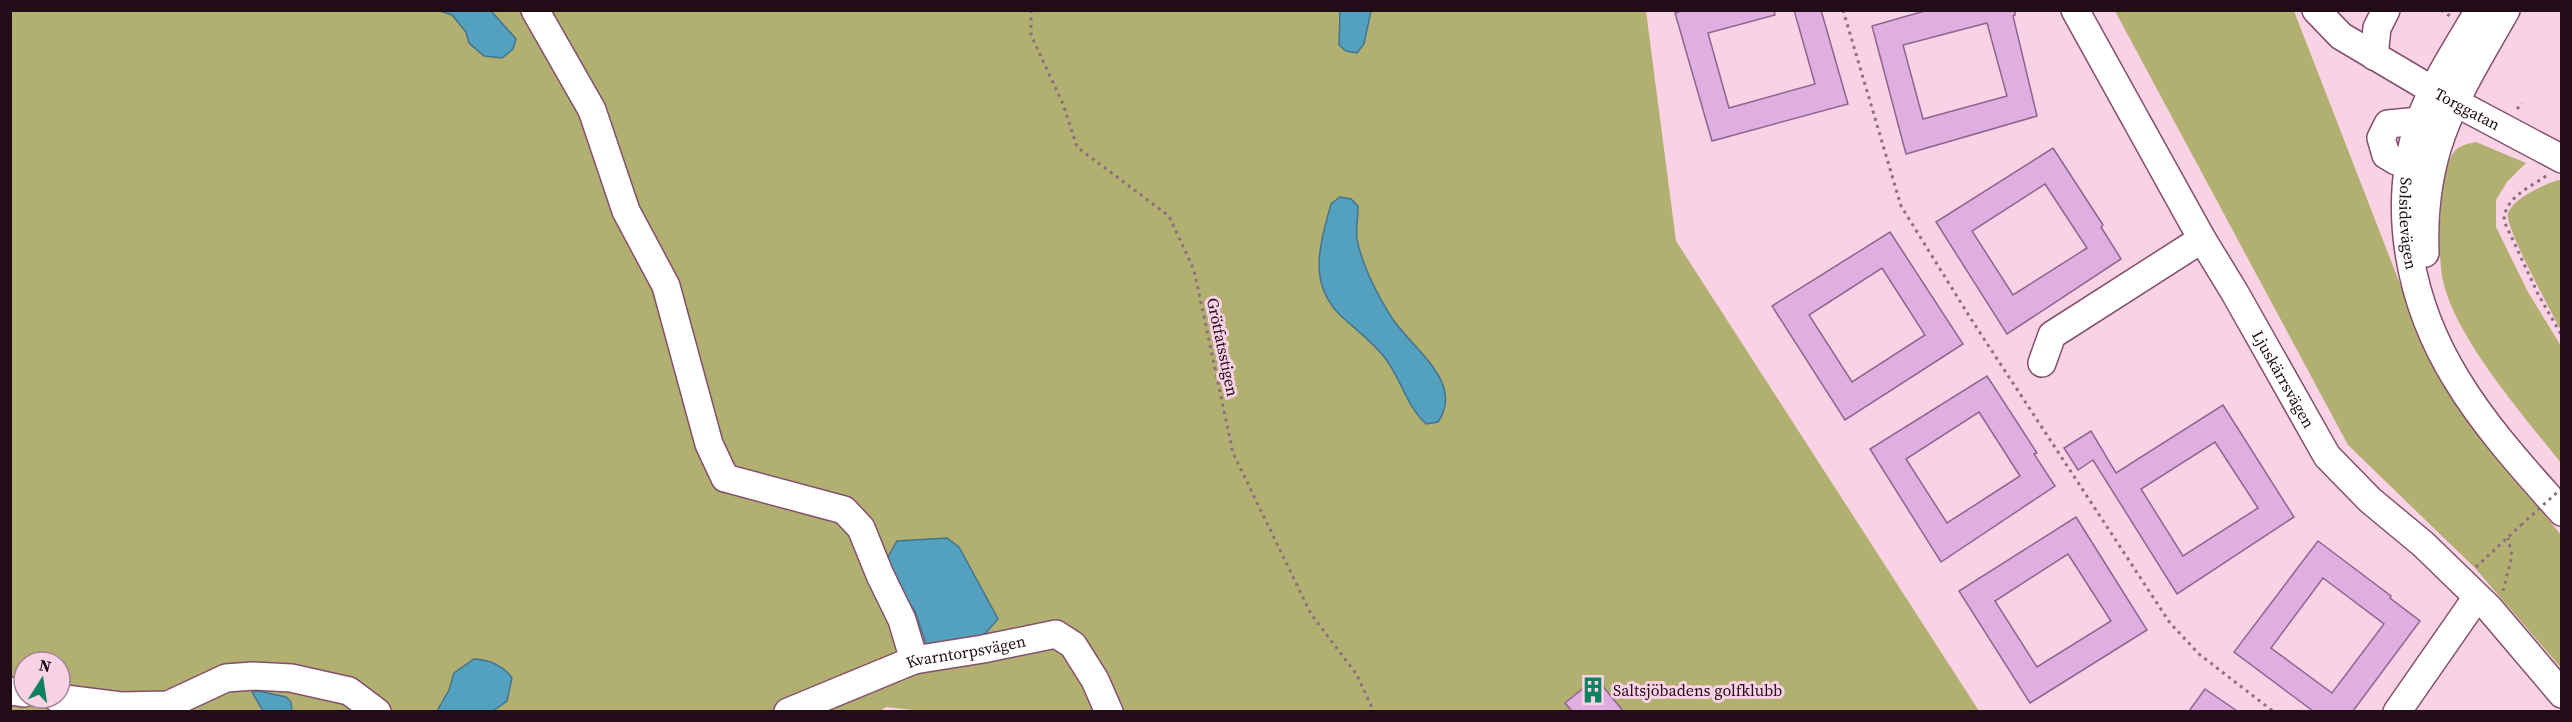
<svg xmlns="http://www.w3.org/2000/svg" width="2572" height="722" viewBox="0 0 2572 722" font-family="'Source Serif 4',serif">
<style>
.green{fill:#b2b071;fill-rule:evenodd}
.water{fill:#54a0bf;stroke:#45748d;stroke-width:1.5}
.building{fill:#e0aee0;stroke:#8f648f;stroke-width:1.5;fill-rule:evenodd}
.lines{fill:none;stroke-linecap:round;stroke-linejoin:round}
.minor-casing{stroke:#854f6c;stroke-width:30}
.path{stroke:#8d6f7e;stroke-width:3;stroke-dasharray:3 4.5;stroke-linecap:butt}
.minor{stroke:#fff;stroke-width:27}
.path-bridge{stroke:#8d6f7e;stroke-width:3;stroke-dasharray:3 4.5;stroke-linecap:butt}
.labels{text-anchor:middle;stroke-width:6;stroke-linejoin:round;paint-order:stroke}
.street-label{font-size:16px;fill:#210c18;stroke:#f9d2e5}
.poi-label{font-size:16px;fill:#210c18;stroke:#f9d2e5;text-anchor:start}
</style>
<rect width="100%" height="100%" fill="#f9d2e5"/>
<path class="green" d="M10,11H1646L1676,241L1979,711L931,712L886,707L879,712L11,711ZM24,662H60V698H24Z
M2115,11H2294L2414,320L2457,408L2561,535V668L2475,568L2348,445Z
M2476,142L2526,163L2507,182L2496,200V227L2528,292L2561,346V463C2524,416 2456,339 2443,281C2438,254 2439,225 2442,199C2443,184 2446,157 2458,148C2462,145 2471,143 2476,142Z
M2558,180L2562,181L2561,331C2552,312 2504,227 2508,213C2514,197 2544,185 2558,180Z"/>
<path class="water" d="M486,10L492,12L516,39L513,49L502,58L484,56L469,43L466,32L452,15L440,11Z
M1340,11H1371L1364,44L1357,53L1346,51L1339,45Z
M1340,197L1351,199L1358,206C1358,217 1356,229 1357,239C1362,265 1376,292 1390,315C1409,347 1466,381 1438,422L1426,424C1405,404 1402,380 1385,358C1372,341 1356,330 1341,316C1307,283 1320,245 1331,204Z
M947,538L959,547L998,619L983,636L927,647L915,611L890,578L888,557L897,541Z
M474,659C489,660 503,665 512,678L507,701L493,711H437L449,690L454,673Z
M259,691L286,697L291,702L292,711H263L252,692Z"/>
<path class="building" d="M1683,10H1774L1775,15L1708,33L1729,108L1815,84L1794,10H1821L1848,104L1712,141L1675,13Z
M1928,10H2015V15L2013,16L2037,116L1906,154L1872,26ZM1987,23L2007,96L1923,119L1903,45Z
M2053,148L2103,225L2101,227L2121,259L2007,334L1936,222ZM2045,184L2087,248L2013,295L1972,231Z
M1890,232L1963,344L1845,420L1772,306ZM1882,268L1925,335L1852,382L1809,315Z
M1987,376L2037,453L2034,454L2055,486L1941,562L1870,449ZM1979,412L2020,476L1947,523L1906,459Z
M2223,405L2294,517L2177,594L2093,460L2078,470L2064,448L2091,431L2116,473ZM2215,442L2258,508L2183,556L2141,489Z
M2076,517L2147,630L2030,703L1959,591ZM2068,554L2111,621L2037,667L1995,601Z
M2318,541L2391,596L2390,598L2420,621L2353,711H2313L2234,652ZM2323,578L2384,624L2332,693L2271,648Z
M1596,678L1623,711H1572L1565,703Z
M2205,689L2237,711H2189Z"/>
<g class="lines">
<g class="minor-casing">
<g id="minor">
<path d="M535,10L592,110L626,211L666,286L709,444L725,478L844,510L861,528L880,575L902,620L914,660"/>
<path id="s1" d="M2075,10L2202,239L2235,293L2327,456L2370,500L2423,544L2489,608L2562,694"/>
<path id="s2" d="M2316,10L2341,36L2434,91L2562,159"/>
<path id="s3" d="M2479,10C2458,47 2433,83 2419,123C2390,209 2410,304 2457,380C2486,428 2525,470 2562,512"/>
<path d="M2374,56L2377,28L2386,10"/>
<path d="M2420,121L2388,124L2381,138L2386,155L2396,161L2424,164"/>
<path d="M2425,253C2421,148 2456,98 2506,10"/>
<path d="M2042,363L2052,335L2202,239"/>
<path d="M10,691L24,693"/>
<path d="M57,698L121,706L168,705L226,678L253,676L291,678L349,691L377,712"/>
<path id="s4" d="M788,712L914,660L983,649L1056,634L1073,645L1095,680L1109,712"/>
<path d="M2397,712L2477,597"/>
</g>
</g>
<path class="path" d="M1031,10V35L1063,104L1077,147L1169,216L1194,270L1233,453L1311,614L1357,675L1374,712
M1843,10L1901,206L1971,319L2170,623L2199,654L2274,712
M2441,10L2450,16
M2517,109L2522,103
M2546,176C2529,188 2504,198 2504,221L2538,294L2562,336
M2476,567L2521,525
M2503,591L2512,556L2508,538"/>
<use href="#minor" class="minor"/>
<path class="path-bridge" d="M2521,525L2562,488"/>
</g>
<defs>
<g id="building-bare" transform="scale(2.07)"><path d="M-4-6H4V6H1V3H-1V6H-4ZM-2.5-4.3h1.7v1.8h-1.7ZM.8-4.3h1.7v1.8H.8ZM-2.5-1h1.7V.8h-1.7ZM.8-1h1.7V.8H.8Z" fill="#0d8260" stroke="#f9d2e5" stroke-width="2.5" paint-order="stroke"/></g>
</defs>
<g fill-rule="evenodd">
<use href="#building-bare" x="1593" y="690"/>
</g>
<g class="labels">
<g class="street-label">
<text dy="6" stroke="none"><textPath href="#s2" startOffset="182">Torggatan</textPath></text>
<text dy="6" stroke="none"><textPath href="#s3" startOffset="230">Solsidevägen</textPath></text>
<text transform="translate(1223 347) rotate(78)" y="6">Grötfatsstigen</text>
<text dy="6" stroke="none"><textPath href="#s1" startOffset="424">Ljuskärrsvägen</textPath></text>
<text dy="6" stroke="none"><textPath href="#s4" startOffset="189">Kvarntorpsvägen</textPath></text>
</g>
<g class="poi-label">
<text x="1613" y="696">Saltsjöbadens golfklubb</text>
</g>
</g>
<rect width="2572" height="722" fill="none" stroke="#210c18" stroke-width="24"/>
<g transform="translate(42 680) rotate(12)"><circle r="28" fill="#f9d2e5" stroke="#a38393" stroke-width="1.5"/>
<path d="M0-4.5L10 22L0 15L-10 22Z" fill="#0d8260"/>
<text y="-9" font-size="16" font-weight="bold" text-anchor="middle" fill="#210c18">N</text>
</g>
</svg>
